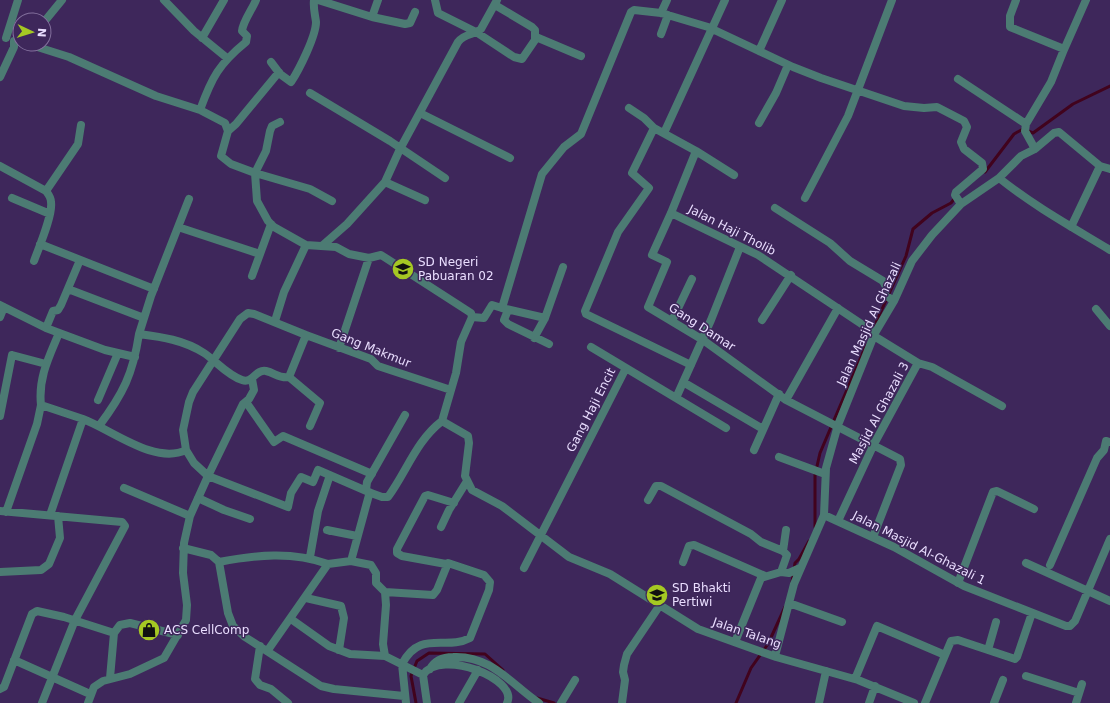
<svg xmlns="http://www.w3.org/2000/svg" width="1110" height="703" viewBox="0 0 1110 703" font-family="'DejaVu Sans',sans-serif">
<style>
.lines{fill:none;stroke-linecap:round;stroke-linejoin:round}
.stream{stroke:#41031d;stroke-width:3}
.minor{stroke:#4c7b73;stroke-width:8}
.labels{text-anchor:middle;stroke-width:3;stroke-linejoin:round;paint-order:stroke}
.street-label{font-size:12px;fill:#eadeff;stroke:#3e275b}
.poi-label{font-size:12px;fill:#eadeff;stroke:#3e275b;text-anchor:start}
</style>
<rect width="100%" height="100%" fill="#3e275b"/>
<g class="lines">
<path class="stream" d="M985,172L1014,134L1023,129L1033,133L1073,104L1110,86
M874,327L906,256L913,229L932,213L951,203L955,198
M815,527V475L820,453L866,345
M792,582L795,563L799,559L809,541
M537,698L554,703
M416,703L411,676L417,661L429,653L485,654L503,670
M736,703L751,668L768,644L785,607"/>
<path class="minor" d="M164,0L194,31L227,58
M318,0L372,17L405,24L410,23L415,12
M435,0L438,13L476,32L514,57L522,59L535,40V30L532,27L495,5
M1016,0L1010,16V27L1064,49
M661,13L667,0
M372,17L378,0
M44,22L62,0
M661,34L668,15
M536,37L581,56
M6,38L18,0
M202,38L224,0
M28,44L69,57L156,96L200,110L225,123L228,131L221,156L231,164L255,173L257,201L268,221L274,227L306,245L336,247L349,254L369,258L381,255L471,313L472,317L461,342L456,373L442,421
M759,51L782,0
M271,62L280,74L291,82C299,70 316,36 316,22C315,14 313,8 314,0
M0,77L14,47V41
M958,79L1026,124
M310,93L390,141L445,178
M629,108L644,118L654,128L696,151
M200,110C212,77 219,64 246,42L247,36L242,31C243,21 252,10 256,0
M420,113L510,158
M280,122L272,126L270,131L266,151L255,173L310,189L332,201
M759,123L776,93L788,65
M654,128L632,173L649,188L618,232L585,311L586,314L691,365
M228,131L236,124L279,72
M664,133L725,0
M1035,149L1054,133L1059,132L1100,166L1110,169
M0,166L46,191C48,194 51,197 51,202C53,215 39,247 34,261
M734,175L696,151L671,213L652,255L667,262L648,307L703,340L786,400L900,459L901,465L873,537
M999,178C1034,206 1072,227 1110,250
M385,182L425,200
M46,191L78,144L81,125
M12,198L50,214
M805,198L848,116L892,0
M775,208L830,243L850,261L883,281L886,287L885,295L894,301
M671,213L758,255L875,333
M178,227L260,254
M1071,227L1100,166
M40,244L154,289
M323,245L347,224L385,182L400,149L458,42C466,32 474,36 481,29L497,0
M252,276L271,224
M68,289L144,318
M0,305L46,328L105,350L135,357
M502,308L545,318
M1096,309L1110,326
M508,310L504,320L508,324L549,344
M0,317L4,307
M472,317L484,318L492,305L502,308L542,174L564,147L581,134L631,12L634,10L661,13L708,27L793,67L821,78L904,106L924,108L937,107L964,121L967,127L961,142L964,149L982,163L983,169L956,192L955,195L961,204
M762,320L791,275
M275,321L284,292L306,245
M672,321L692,279
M46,328L53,311L58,310L61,305L80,260
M139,334L151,296L189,199
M306,335L371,359L378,366L451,390
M534,338L545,318L563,267
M591,347L626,368
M339,348L369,258
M918,363L932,367L1002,406
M289,377L320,403L310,426
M252,379L254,390L249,399L243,404L208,476L288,507L291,493L301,477L313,482L318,470L371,493
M683,382L763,429
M676,398L711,320L740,247
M98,400L118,353
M786,400L838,308
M246,402L274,442L283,436L372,474
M41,405C38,378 49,357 59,333
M0,416L12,355L46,364
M442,421L468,436L469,443L465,476L472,490L502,506L569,557L610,574L698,629L776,657L858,680L914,703
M99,426C123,394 133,374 139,334C162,337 184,340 204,353C216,361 227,375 242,380C253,384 255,369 266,371C275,373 280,379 289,377L306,335L254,314L248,313L240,319L193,392L189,402L183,430L186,450
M754,450L779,394
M779,457L825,474
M124,488L190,516
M366,490L367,482L405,415
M198,498L224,510L250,519
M648,500L656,486H661L751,534L761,542L783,551L787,555L781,572
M0,511L122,522L125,526L75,620L42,703
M6,512L37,424L41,405L83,419
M50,515L83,419C112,430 155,465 186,450L194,463L208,476L190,516L184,543L183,573L187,605L186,620L164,658L130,674L103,681L94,687L88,703
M824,515L894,547L964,586L1066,626H1070L1075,621L1110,539
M838,521L874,444L918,363L874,336
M441,527L449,510L467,481
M330,531L327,530L357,536
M183,548L211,555L219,562L228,613L233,626L245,637L321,686L334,689L404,696
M783,551L786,530
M310,557L318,511L330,475
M219,562C256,555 292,551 328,564
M683,562L689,546L694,545L765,576
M1026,563L1110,601
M446,564L402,556L397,553V549L425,496L428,495L454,503
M1050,565L1097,458L1104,450L1106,441L1110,442
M524,568L626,368L726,428
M0,572L41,570L49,564L60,538L58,516
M958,583L993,492L997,491L1034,509
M385,592L433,595L437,590L448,563L484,575L490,582L489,590L470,638C446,651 420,629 402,664
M306,598L341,606L344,618L339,650
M789,603L842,622
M291,619L329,646L350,654L385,656
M735,642L761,578L781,572L789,573L800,568
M260,646L255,679L260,685L271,689L288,703
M268,650L328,564L351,561
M988,650L996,622
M775,656L794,584L824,515L826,468L838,425L875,333L894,301L912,261L932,235L961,204L999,178L1021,156L1035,149L1025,131L1026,124L1051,82L1063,52L1086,0
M14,660L90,694
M402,664L406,703
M430,669C435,660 442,657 453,657C491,655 511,684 539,703
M423,675L385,656L383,644L386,605L385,592L376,583V573L371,565L351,561L369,495L371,493L382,497H388C407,471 416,441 442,421
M1026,676L1079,693
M110,678L114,633L120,625L130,623L178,635
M855,679L877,626L945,655
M0,689L4,687L32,614L37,611L64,617L114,633
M427,703L423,675C441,648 519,679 507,703
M459,703L478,670
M561,703L575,680
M622,703L625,680L623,672L624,665L627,654L660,605
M819,703L826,671
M869,703L875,686
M925,703L951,641L958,640L1015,659L1017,657L1032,613
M994,703L1003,680
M1076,703L1082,684"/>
</g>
<defs>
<g id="school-disc" transform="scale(1.15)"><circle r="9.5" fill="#a5c823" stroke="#3e275b"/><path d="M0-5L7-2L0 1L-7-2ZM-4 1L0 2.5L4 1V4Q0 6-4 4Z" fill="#111"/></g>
<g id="shop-disc" transform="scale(1.15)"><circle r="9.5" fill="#a5c823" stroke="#3e275b"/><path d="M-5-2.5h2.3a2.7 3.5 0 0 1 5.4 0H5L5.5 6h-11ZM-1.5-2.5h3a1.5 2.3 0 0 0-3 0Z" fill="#111"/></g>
</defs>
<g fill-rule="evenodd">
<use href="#school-disc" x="403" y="269"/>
<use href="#school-disc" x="657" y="595"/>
<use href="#shop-disc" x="149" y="630"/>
</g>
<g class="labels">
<g class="street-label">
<text transform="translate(732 230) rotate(27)" y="4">Jalan Haji Tholib</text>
<text transform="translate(869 324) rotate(-65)" y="4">Jalan Masjid Al Ghazali</text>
<text transform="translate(702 327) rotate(33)" y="4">Gang Damar</text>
<text transform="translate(371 348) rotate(22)" y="4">Gang Makmur</text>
<text transform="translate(591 410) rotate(-63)" y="4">Gang Haji Encit</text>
<text transform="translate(879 413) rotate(-62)" y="4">Masjid Al Ghazali 3</text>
<text transform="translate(919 548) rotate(27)" y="4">Jalan Masjid Al-Ghazali 1</text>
<text transform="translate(747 633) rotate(19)" y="4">Jalan Talang</text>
</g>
<g class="poi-label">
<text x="418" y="266">SD Negeri<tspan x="418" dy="14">Pabuaran 02</tspan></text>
<text x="672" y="592">SD Bhakti<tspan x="672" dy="14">Pertiwi</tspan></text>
<text x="164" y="634">ACS CellComp</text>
</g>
</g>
<g transform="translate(32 32) rotate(94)"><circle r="19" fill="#3e275b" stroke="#83709d"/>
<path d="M0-3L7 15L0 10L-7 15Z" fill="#a5c823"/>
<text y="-6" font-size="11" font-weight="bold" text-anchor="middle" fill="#eadeff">N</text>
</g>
</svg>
